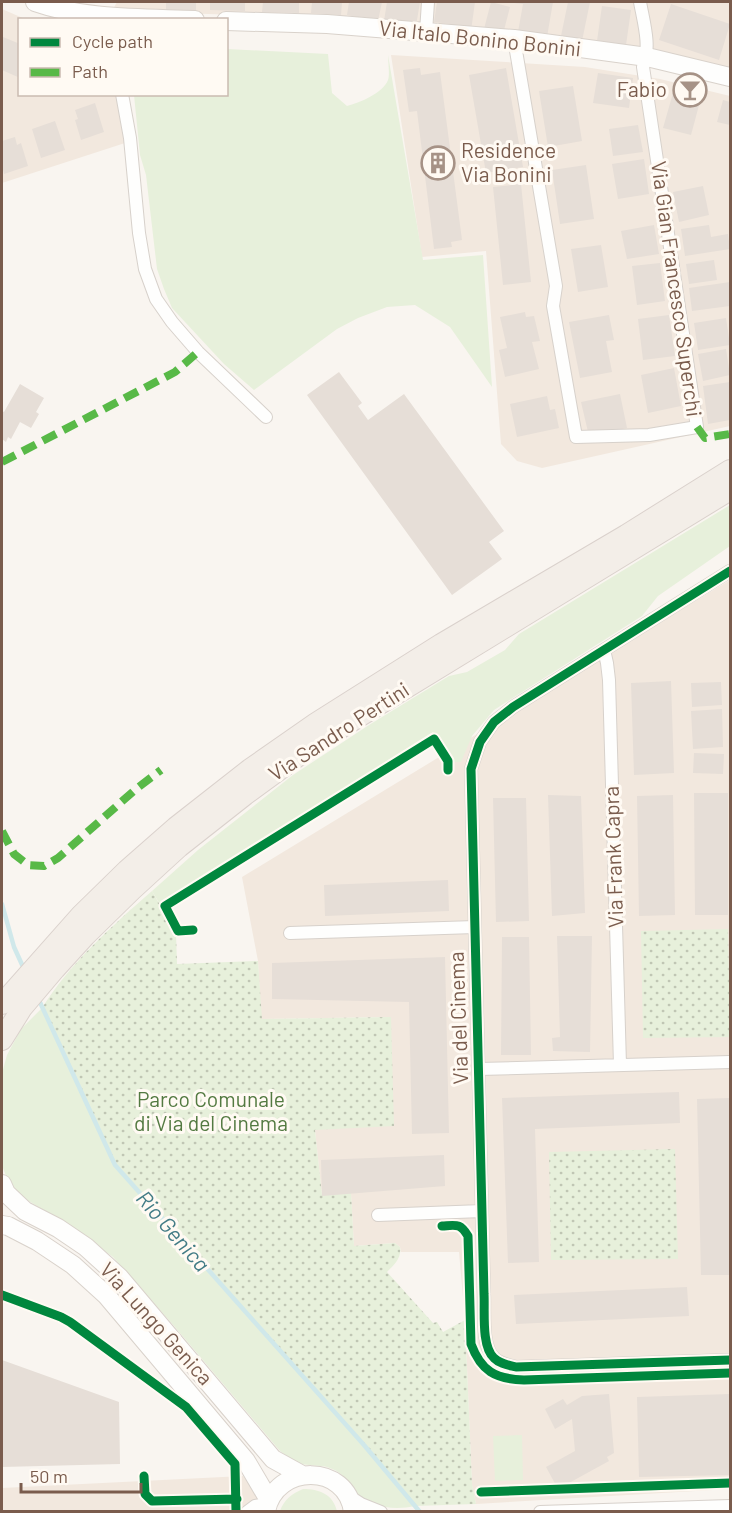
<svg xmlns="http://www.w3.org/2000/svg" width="732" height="1513" viewBox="0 0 732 1513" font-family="Barlow,sans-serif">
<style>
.residential{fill:#f2e8de}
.grass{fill:#e7f0db}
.park{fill:url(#park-dots)}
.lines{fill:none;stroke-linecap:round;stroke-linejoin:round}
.stream{stroke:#d0e8ea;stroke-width:4.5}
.building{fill:#e6ded7}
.street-casing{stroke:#d7d1cb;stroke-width:14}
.secondary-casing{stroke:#d9d2cb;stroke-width:20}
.primary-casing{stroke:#dad1cc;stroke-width:22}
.street{stroke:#fefefd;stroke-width:12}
.secondary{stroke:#fefefd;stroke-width:18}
.primary{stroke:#f3eee8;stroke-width:20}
.quiet{stroke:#58b947;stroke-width:8;stroke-dasharray:15 8;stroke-linecap:butt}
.cycleway-casing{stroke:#fffaf3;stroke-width:13}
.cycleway{stroke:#00873e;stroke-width:9}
.labels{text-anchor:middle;stroke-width:6;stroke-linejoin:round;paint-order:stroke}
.street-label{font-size:21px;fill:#7a5c4d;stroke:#fffaf3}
.poi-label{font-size:21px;fill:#7a5c4d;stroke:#fffaf3;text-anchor:end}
.park-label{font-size:21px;fill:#537a41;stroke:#fffaf3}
.water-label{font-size:22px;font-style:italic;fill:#437c86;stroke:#fffaf3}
</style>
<defs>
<pattern id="park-dots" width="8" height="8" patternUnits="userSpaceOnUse" patternTransform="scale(1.5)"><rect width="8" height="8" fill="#e7f0db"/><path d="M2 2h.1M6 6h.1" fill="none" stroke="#c0c6b4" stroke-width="1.8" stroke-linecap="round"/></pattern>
</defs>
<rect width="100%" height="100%" fill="#f9f5f0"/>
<path class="residential" d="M117,2H730V70L305,17L112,11Z
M2,9L25,19L20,20V94L116,95L125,143L2,183Z
M391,55L585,67L660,79L730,96V426L542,468L517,461L501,444L486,251L422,257Z
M730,580V1489L476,1504L472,1485L465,1320L459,1252H401L400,1247L395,1243L354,1246L351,1194L322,1196L315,1130L390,1017L261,1019L258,961L242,877Z
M243,1476L270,1511L2,1512V1488Z"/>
<path class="grass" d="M227,49L328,54L332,93L347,106C359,103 383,93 388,80C390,74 388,62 388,55L423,260L483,255L492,387L450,327L415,305L387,307L358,318L337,329L254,390L224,364L172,308L164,289L157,269L146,175L140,155L134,95L226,94Z
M730,505V546L658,596L642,616L494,710L472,736L461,762H449L433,732L272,833L161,906L152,891L198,850L293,775L369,725L449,676L467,672L505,650L519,634Z
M42,1008L115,1165L364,1445L415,1506C393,1511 366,1507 351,1488C345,1479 343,1473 332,1469C324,1465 317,1466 309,1465C297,1464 289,1458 280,1451L174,1326L113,1257L69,1225L27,1200L17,1191L6,1176L3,1168L2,1159V1073L7,1055L21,1029Z
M522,1435L523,1480L495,1481L493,1436Z
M303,1489C319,1489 333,1494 337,1511H280C284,1500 291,1494 303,1489Z"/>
<path class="park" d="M152,891L176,933L177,964L258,961L262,1019L391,1017L394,1126L315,1130L322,1195L351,1193L354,1246L395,1243L400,1247C402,1258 394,1265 387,1272L433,1323L437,1322L443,1332L465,1320L472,1484L476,1504L415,1506L364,1445L115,1165L42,1008C71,962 112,926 152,891Z
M728,929L730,1037L643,1038L641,931Z
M675,1149L678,1259L551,1260L549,1152Z"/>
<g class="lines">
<path class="stream" d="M2,904L14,947L24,969
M38,998L115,1165L364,1445L420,1512"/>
</g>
<path class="building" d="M166,2H196V11H166Z
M210,2H245V11L210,10Z
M263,2H299V13L262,12Z
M312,2H342L341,15L311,13Z
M349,2H382L378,21L347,15Z
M387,2H420L416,26L384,21Z
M437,2H475L471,31L450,28V24L434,22Z
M491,2L510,7L503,34L484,29Z
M514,2H553L547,37L518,32L523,4L514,3Z
M568,2H590L582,41L561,36Z
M671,4L730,24L719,60L659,40Z
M602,6L631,10L626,45L597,41Z
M3,37L20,44V78L2,70V41Z
M420,68L421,75L440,72L462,240L451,242L452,247L434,249L417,111L409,112L403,70Z
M506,68L523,167L486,173L469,75Z
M598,73L633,78L629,108L593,103Z
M573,86L582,141L548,147L539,91Z
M675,86L702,94L691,135L663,128Z
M723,100L730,102V125L717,122Z
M95,103L104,132L81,140L75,120L78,119L75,110Z
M55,121L65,150L41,158L32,129Z
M638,125L643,152L613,156L609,129Z
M15,137L17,145L21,143L28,166L4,174L2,165V141Z
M644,159L649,194L618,199L612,164Z
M586,165L594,219L560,224L552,170Z
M521,184L531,282L503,285L493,187Z
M703,186L709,215L679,222L673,192Z
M654,225L659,254L627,259L621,231Z
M709,225L711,237L728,234L730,249L685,256L681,229Z
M601,245L608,287L578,292L571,249Z
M714,260L717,280L689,284L686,264Z
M660,263L665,301L637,305L632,266Z
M730,282V306L692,311L689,288Z
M525,312L526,317L534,316L540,341L532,342L539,369L505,377L499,350L507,348L500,317Z
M609,315L614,340L606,341L612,372L580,378L569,322Z
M669,315L675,356L643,360L638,319Z
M726,318L730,345L698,350L694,323Z
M726,349L730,375L703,381L698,354Z
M674,368L681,406L648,413L641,375Z
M339,372L362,403L358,406L368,420L404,394L504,531L489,542L502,559L452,595L307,395Z
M730,382V420L708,424L703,386Z
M20,384L44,398L36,412L39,414L31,428L20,422L11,439L8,437L6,442L2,439V411L4,412Z
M620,394L627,428L589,436L581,402Z
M547,396L550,410L555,409L559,428L517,437L510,404Z
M671,681L674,773L634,775L631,683Z
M721,682L722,705L692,707L691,683Z
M722,709L723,747L693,749L691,711Z
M694,753L724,754L723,774L693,773Z
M694,793H728V915H695Z
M548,795L581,796L585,913L552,916Z
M673,795L675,915L639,916L637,796Z
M493,798H526L529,921L496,922Z
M448,880L449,911L325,916L324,885Z
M557,936H592L590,1052L553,1051L552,1038L560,1037Z
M502,937H529L531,1055H501Z
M445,957L449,1133L412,1134L409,1002L272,999V963Z
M679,1092L680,1123L535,1129L539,1262L508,1263L502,1098Z
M730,1098V1275H701L697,1099Z
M444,1155L445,1186L322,1196L321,1160Z
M687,1287L689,1316L516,1324L514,1295Z
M2,1360L119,1402L120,1464L2,1467Z
M609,1394L614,1453L607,1457L609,1461L558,1489L546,1467L575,1451L572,1419L555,1429L545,1409L563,1399L567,1405L582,1396Z
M730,1394V1475L639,1477L637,1397Z"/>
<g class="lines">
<g class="street-casing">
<path id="street" d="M426,32L428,2
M514,39L556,286L553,306L576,437L649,435L697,427L643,67C651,46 644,24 640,2
M122,94L130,138L139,233L145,269L156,299L172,322L198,352L266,417
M730,571L513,707L494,722L480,742L471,769L484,1294C485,1311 481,1346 494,1358C500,1364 508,1365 516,1367L730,1360
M604,650L607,663L609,680L620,1065
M290,933L475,927
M479,1069L730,1062
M378,1215L482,1211
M347,1495L361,1504L381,1512
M247,1512L255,1506L267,1504
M540,1512L730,1506"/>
</g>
<g class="secondary-casing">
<path id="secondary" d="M35,2C86,20 141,18 195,20
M226,21L327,24L514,39L647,57L730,77
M2,1184L6,1193L25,1211L58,1228L86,1247L120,1278L273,1459L302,1475
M2,1225L8,1226L37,1241L73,1265L106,1295L246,1461L269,1500
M266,1511C276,1463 347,1463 353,1512"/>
</g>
<g class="primary-casing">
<path id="primary" d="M2,1004L81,915L127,870L176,827L250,769L316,723L441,644L626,535L730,470
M2,1040L22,1008L55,969L85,936L132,890L179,847L245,795L316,743L730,490"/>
</g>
<use href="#street" class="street"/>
<use href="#secondary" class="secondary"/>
<use href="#primary" class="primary"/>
<path class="quiet" d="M697,427L705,438L730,434
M2,462L175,372L198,352
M2,831L14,854L28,865L44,866L58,858L136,789L161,770"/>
<g class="cycleway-casing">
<path id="cycleway" d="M730,571L513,707L494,722L480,742L471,769L484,1294C485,1311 481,1346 494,1358C500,1364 508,1365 516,1367L730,1360
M193,930L178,931L165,906L434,739L448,761V770
M442,1226C457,1225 460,1223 468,1236L471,1344C481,1371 495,1379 524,1380L730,1373
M2,1295L61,1317L70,1322L186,1407L235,1464L236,1512
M144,1476L145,1494L152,1501L237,1499
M481,1492L730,1483"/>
</g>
<use href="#cycleway" class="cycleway"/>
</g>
<defs>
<g id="bar-ring" transform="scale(1.725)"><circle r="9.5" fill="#fffaf3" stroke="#a69286" stroke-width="1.5"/><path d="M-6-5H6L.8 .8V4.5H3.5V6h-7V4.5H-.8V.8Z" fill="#a69286"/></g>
<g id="building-ring" transform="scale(1.725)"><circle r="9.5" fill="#fffaf3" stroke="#a69286" stroke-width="1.5"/><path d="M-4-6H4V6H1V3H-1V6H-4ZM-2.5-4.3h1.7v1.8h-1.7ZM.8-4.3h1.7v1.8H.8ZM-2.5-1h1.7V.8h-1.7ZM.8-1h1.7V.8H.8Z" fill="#a69286"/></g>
</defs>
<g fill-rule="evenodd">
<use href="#bar-ring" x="690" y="90"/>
<use href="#building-ring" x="438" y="163"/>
</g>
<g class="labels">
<g class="street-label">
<text transform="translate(480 39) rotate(6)" y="7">Via Italo Bonino Bonini</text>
<text transform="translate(676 289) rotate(82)" y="7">Via Gian Francesco Superchi</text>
<text transform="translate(339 732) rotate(-33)" y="7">Via Sandro Pertini</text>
<text transform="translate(614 857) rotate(-92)" y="7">Via Frank Capra</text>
<text transform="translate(459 1018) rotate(-92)" y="7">Via del Cinema</text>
<text transform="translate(156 1324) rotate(48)" y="7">Via Lungo Genica</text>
</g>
<g class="poi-label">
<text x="667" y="97">Fabio</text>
<text x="461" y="158" text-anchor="start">Residence<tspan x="461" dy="24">Via Bonini</tspan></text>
</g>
<g class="park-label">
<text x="211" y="1107">Parco Comunale<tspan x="211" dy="24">di Via del Cinema</tspan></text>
</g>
<g class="water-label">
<text transform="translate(173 1231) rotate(49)" y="8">Rio Genica</text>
</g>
</g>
<rect width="732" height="1513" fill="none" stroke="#7a5c4d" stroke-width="6"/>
<rect x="18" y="18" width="210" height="78" fill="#fffaf3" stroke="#cabbb1" stroke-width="1.5"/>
<rect x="30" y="38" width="30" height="9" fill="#00873e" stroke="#cabbb1" stroke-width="1.5"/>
<text x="72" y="48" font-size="18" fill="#7a5c4d">Cycle path</text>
<rect x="30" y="68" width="30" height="9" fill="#58b947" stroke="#cabbb1" stroke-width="1.5"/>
<text x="72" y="78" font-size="18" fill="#7a5c4d">Path</text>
<path d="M21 1483v9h120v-9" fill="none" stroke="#7a5c4d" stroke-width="3"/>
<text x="30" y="1483" font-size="18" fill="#7a5c4d" stroke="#fffaf3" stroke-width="4.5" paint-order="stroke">50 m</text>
</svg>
